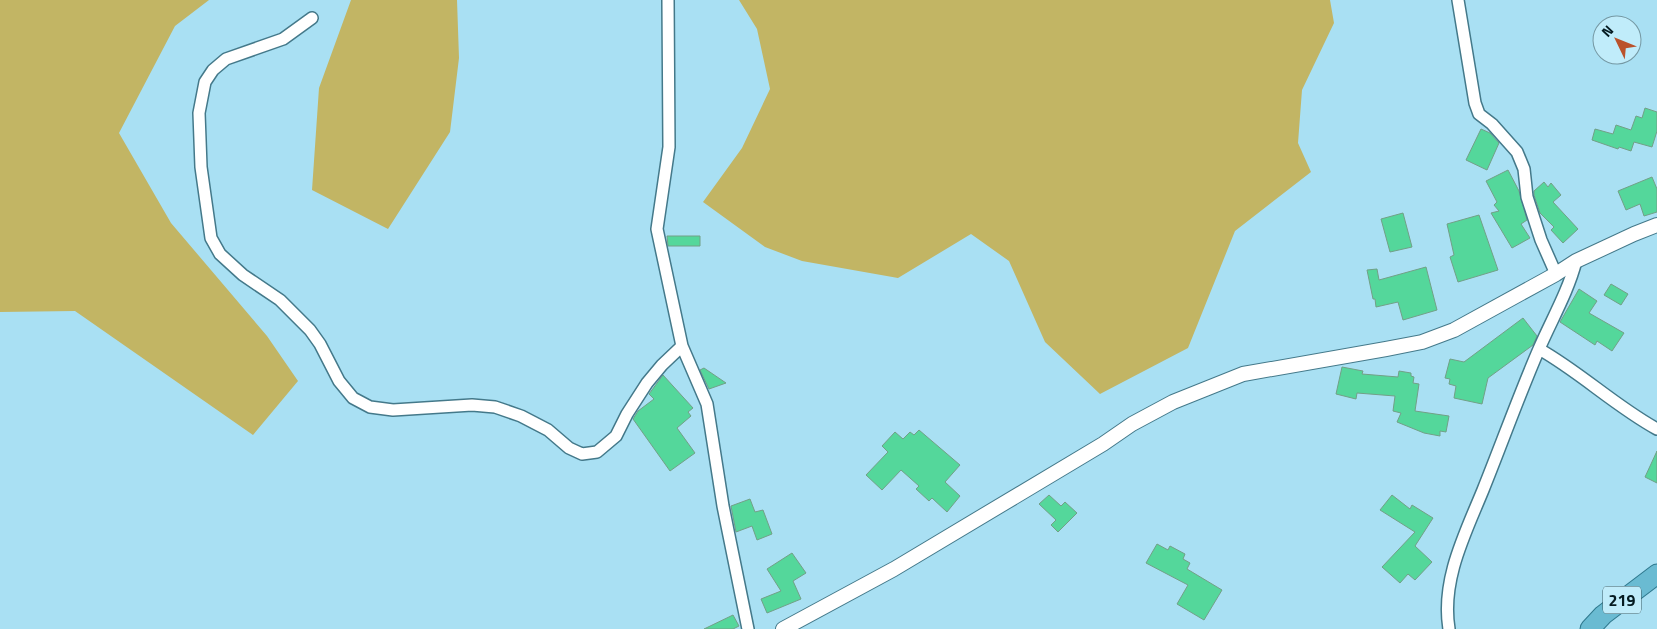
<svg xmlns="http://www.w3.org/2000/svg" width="1657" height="629" viewBox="0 0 1657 629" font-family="'Titillium Web',sans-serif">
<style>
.green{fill:#c2b564}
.building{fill:#54d79b;stroke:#72a087}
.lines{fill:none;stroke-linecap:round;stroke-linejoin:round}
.minor-casing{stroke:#44798a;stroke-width:14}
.tertiary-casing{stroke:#44798a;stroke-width:16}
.trunk-casing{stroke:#2e788d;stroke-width:21}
.minor{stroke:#fff;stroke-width:11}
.tertiary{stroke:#fff;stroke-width:14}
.trunk{stroke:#6abbd2;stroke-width:19}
.labels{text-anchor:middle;stroke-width:4;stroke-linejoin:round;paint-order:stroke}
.shield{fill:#c0ecfa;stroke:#3d5a62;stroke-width:1}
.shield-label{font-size:16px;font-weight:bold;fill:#051b21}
</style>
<rect width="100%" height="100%" fill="#a9e0f3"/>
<path class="green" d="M0,0H209L175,26L119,133L171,223L267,336L298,381L253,435L75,311L0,312Z
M351,0H457L459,58L450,132L388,229L312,190L319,88Z
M739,0H1330L1334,23L1302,90L1298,143L1311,172L1235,231L1188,348L1100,394L1045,342L1009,261L971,234L898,278L802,261L765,247L703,202L742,148L770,89L757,29Z"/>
<path class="building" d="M1645,108L1657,112V131L1652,147L1634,142L1631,151L1619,147L1618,149L1592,140L1595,129L1613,134L1616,125L1631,130L1636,116L1642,118Z
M1481,129L1490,133L1499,143L1487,170L1466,160Z
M1508,170L1519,191L1527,220L1521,224L1530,238L1512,248L1491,213L1499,211L1494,205L1497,202L1486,181Z
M1652,177L1657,189V212L1644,216L1640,204L1626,210L1618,191Z
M1544,182L1548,187L1551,183L1561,195L1553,202L1578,229L1563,243L1551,230L1554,227L1540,213L1534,195V191Z
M1403,213L1412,247L1390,252L1381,219Z
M1479,215L1498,270L1458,282L1450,257L1454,255L1447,224Z
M667,236H700V246H668Z
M1426,267L1437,310L1403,320L1398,302L1376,307L1375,299H1373L1367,270L1377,269L1379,280Z
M1611,284L1628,294L1621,305L1604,295Z
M1579,289L1597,301L1589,313L1624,333L1612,351L1597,341L1595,345L1560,322Z
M1523,318L1537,336L1533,345L1488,378L1482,404L1454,398L1456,386L1449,384L1450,379L1445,378L1450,359L1464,362Z
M1342,367L1363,371L1362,374L1398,377L1399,371L1411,373V376L1414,377L1413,383L1419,384L1415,411L1449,416L1446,432L1440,431V436L1424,433L1397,422L1401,413L1393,411L1395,396L1357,393L1356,399L1336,394Z
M704,368L726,383L709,389L700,370Z
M663,375L693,408L688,412L691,416L677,428L695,453L670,471L633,419L638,411L654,399L649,394Z
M919,430L960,465L945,482L960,496L947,512L932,498L929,501L916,489L919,486L901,470L882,490L866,475L888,452L882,446L895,432L903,439L910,432L914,435Z
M1657,451V483L1645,477Z
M1049,495L1061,506L1065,502L1077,513L1058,532L1051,525L1056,520L1039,504Z
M1392,495L1410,509L1412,505L1433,518L1415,546L1432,562L1415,580L1408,574L1400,583L1382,567L1415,532L1380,510Z
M750,499L755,512L763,510L772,534L757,540L752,526L736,532L731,506Z
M1157,544L1168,550L1170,546L1185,554L1183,559L1190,563L1187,569L1222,590L1204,620L1177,604L1188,585L1146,563Z
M792,553L806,573L793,581L801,599L767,613L761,599L781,591L767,569Z
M733,615L739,626L733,629H704Z"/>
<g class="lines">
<g class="minor-casing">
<path id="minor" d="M668,0L669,147L657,229L682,346L707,404L723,506L748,629
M1458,0L1475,103L1479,114L1492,124L1517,152L1524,169L1527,197L1541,240L1556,274
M312,18L283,39L226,59L213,70L205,82L199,113L201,167L211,238L220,254L243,275L280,300L310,330L320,344L339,381L353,398L370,407L393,410L472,405L495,407L521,416L548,430L569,448L582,454L597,452L616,436L627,414L647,383L662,365L682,346
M1539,349C1580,372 1615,406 1657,429
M1449,629C1441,580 1465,534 1483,490C1502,443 1519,395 1539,349C1552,319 1568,292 1576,261"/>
</g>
<g class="tertiary-casing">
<path id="tertiary" d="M783,629L894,569L1103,444L1132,424L1173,402L1243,374L1386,349L1422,342L1454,330L1556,274L1576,261L1634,234L1657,225"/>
</g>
<g class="trunk-casing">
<path id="trunk" d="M1590,629L1603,615L1657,574"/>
</g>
<use href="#minor" class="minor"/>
<use href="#tertiary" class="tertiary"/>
<use href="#trunk" class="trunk"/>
</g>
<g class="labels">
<rect class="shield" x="1603" y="586.5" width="38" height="27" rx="4"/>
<g class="shield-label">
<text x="1622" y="606">219</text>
</g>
</g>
<g transform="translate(1617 40) rotate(313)"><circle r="24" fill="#c0ecfa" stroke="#7598a3"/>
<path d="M0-4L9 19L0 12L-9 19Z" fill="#ba522b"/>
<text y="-8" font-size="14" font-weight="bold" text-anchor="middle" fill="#051b21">N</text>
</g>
</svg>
